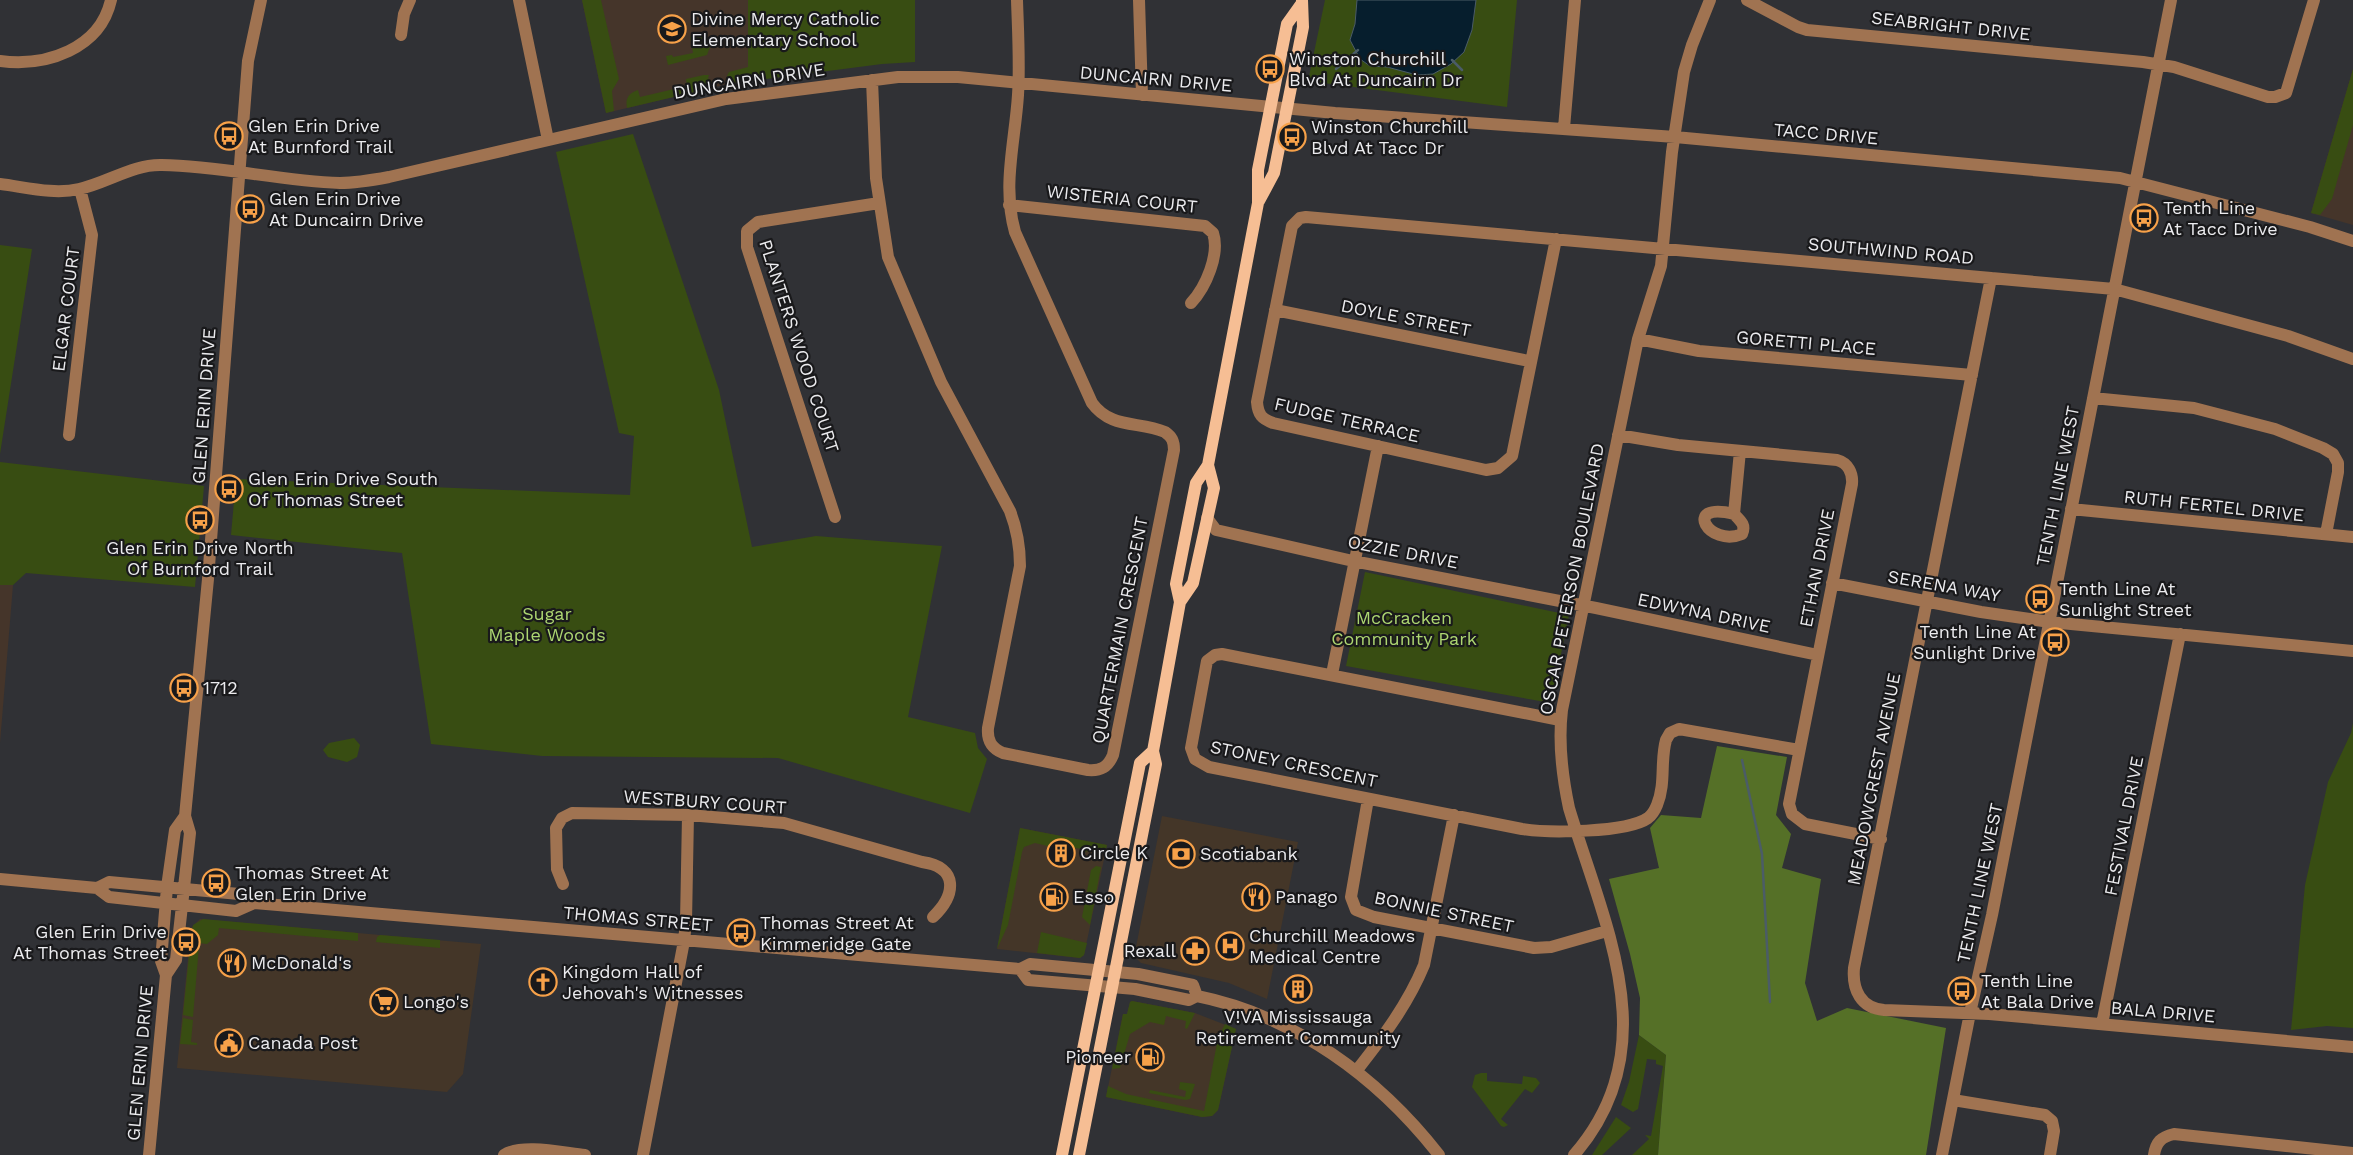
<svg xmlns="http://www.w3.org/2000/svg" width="2353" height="1155" viewBox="0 0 2353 1155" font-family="'Work Sans',sans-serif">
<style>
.commercial{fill:#443628}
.education{fill:#45352a}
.green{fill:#384d12}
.forest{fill:#557027}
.water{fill:#061e2d;stroke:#4b5c67}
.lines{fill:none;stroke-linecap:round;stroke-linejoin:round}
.stream{stroke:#4b5c67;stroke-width:2.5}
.minor{stroke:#a07351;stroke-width:12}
.major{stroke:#f6be94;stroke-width:12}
.labels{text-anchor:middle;stroke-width:4.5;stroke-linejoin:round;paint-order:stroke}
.poi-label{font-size:18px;fill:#ebebee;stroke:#19191b;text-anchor:start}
.street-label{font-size:18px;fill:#ebebee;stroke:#19191b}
.park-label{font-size:18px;fill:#add671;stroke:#19191b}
</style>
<rect width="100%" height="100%" fill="#303135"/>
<path class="commercial" d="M1162,816L1298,842L1267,999L1229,983L1141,963L1137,959L1135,952Z
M1020,828L1107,845L1084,955L1080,958L997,949Z
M200,919L481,944L463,1074L447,1092L177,1068L191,928Z
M1132,1001L1195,1013L1236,1029L1218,1110L1212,1116L1202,1117L1106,1097L1123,1014H1127L1130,1002Z"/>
<path class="education" d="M582,0H755L759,80L728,84L606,113Z
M2353,69V225L2311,213Z
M0,585H13L0,743Z"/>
<path class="green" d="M582,0H601L619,79L612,91L614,111L606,113Z
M748,0H915V62L882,64L728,84L727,76L729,72L748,67Z
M1325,0H1357L1355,24L1350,40L1360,59L1370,66L1387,67L1417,75L1433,73L1451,64L1472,30L1476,0H1517L1507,107L1308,81Z
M704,35L711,44L707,55L668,65L666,56L672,55L673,57L693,53L690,37Z
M2353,69V125L2332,199L2320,215L2311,213Z
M704,75H709L708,78L714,84L712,88L627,108C625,98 629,93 638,90L640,97L687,86L686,79Z
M633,134L719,390L752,547L816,536L942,546L908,717L975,733L978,748L987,759L970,813L778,758L542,756L431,744L402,553L231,535L236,479L630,495L634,436L619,433L556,152Z
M0,245L32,249L0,454Z
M0,462L204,486L195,587L26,573L13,585H0Z
M1365,572L1569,615L1551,703L1346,666Z
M2353,723V1028L2327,1026L2291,1030L2305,885L2328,782L2351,733Z
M354,738L360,745L357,757L347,762L328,757L323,750L329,743Z
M1020,828L1107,845L1105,853L1088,851L1082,853L1083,849L1053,845L1052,847L1035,843L1024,847L1022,852L1008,925L997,949Z
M1096,866L1101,867L1090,925L1082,917L1091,870Z
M203,919L358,933V941L219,928L218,935L207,944L190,942L193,925Z
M1041,932L1087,943L1084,955L1080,958L1037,953Z
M380,935L440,940V948L376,942L377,937Z
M190,945L199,946L193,1017L183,1015Z
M1132,1001L1195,1013L1187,1029L1185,1028L1186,1021L1166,1016L1164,1025L1150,1022L1130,1034L1120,1068L1112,1069L1123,1014H1127L1130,1002Z
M183,1018L193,1020L191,1042L197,1043V1045L180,1044Z
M1225,1024L1236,1029L1218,1110L1212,1116L1202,1117L1106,1097L1108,1086L1126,1094L1204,1111L1218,1038Z
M1639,1035L1666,1055L1658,1155H1632L1649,1139L1645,1135L1651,1136L1663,1066L1656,1064V1060L1647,1059L1638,1109L1633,1112L1621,1105L1629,1082Z
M1481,1073H1487V1081L1522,1084L1523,1076L1536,1078L1540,1083L1532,1093L1525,1089L1501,1119L1508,1125L1504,1127L1501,1126L1472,1087L1475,1075Z
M1180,1082L1195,1084L1190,1099L1185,1100L1149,1093L1150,1090L1185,1097L1186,1091L1179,1089Z
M1616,1117L1631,1128L1602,1155H1592Z"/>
<path class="forest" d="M1717,746L1787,757L1776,815L1791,834L1782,868L1821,879L1805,983L1817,1021L1847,1008L1946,1028L1926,1155H1658L1666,1055L1639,1035L1640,998L1630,954L1609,879L1659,868L1650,828L1661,815L1701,818Z"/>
<path class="water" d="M1357,0H1476L1472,30L1464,52L1451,64L1433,74L1417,75L1387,67L1370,66L1360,59L1350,40L1355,24Z"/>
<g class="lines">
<path class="stream" d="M1452,60L1462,70
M1336,69L1358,50
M1742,760L1762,854L1770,1002"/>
<path class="minor" d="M519,0L548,140
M1139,0L1142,95
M1747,0L1798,27L1807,30L2143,62L2174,67L2268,97H2275L2286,93L2314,0
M401,35L404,14L410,0
M0,61C46,67 100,49 111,0
M872,80L876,178L888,257L941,382L1010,511C1017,529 1020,546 1020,566L988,728C987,740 991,748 1003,753L1088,770C1101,771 1108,767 1113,755L1174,450C1174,441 1172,437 1165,432C1138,421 1111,429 1092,403L1015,232C1002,186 1015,142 1018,95C1020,64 1018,32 1017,0
M1564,128L1575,0
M0,184C25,187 54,195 79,189C107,183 133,164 162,165C222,166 280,181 340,183C356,183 373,180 389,177L726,99L898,77H958L1335,113L1675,137L2120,178L2310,227L2353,241
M1009,205L1205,226L1213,233C1220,254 1206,287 1191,303
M1556,239L1512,456L1498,468L1486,470L1273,423C1262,419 1258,415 1257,402L1292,226L1300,218L1306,217L2114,289L2288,336L2353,359
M1991,278L1854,968C1852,990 1861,1008 1884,1010L1989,1014L2353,1047
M1275,310L1529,361
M1638,339L1699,351L1972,375
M2093,398L2194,408L2275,429L2323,448L2333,454L2338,463V472L2326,534
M69,435L92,235L80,189
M1618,435L1678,445L1837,460C1848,463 1853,473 1852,484L1789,804L1792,814L1805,824L1881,839
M2071,509L2353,537
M1734,514C1681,501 1709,548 1742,534C1746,525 1741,521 1734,514L1740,451
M835,517L747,247V231L758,222L879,203
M1207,518L1216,530L1353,561L1596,608L1818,655
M1832,583L1981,612L2050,622L2353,651
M1332,674L1378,446
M1560,720L1222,654L1215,655L1207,661L1191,748L1195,759L1209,767L1522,829C1547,833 1627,833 1648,818C1652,815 1655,810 1657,805C1666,783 1660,761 1666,740L1670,733L1679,729L1799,750
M1368,799L1351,897L1356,910L1374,917L1534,948L1551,947L1607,931
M0,879L97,888L109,897L236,911L254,903
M563,884L557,869L556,828L562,818L572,813L688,815L784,823L922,862C959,867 956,895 933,917
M97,888L109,882L239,894L254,903L1020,969L1030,964L1138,974L1193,985L1197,996
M1020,969L1028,980L1135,989L1189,1000L1197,996C1295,1016 1378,1077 1439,1155
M166,975L176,960L190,833L185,816L208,579L248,61L261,0
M2102,1024L2180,634
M1357,1070C1383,1037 1408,1004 1424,965L1454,815
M1953,1100L2045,1115L2052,1121L2054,1131L2050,1155
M149,1155L166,975L161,961L167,887L175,830L185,816
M504,1155C522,1143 564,1153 585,1155
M643,1155L684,941L686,922L688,815
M1574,1155C1668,1047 1604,925 1569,808C1562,775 1558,743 1562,710L1638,339L1661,266L1672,152L1684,72L1692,45L1710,0
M1942,1155L1970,1013L1992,915L2171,0
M2154,1155C2156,1142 2161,1137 2174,1134L2353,1153"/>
<path class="major" d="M1259,201L1274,173L1303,27L1302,0
M1180,602L1176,584L1196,483L1208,465L1258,203V170L1287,24L1302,3
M1062,1155L1140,763L1153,751
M1079,1155L1156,764L1153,751L1180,602L1193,583L1214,488L1208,465"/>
</g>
<defs>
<g id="school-ring" transform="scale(1.4375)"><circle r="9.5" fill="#19191b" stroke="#f7a149" stroke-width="1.5"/><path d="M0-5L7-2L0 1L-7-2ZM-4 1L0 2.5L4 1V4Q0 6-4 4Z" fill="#f7a149"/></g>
<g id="bus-ring" transform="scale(1.4375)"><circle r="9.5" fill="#19191b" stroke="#f7a149" stroke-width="1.5"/><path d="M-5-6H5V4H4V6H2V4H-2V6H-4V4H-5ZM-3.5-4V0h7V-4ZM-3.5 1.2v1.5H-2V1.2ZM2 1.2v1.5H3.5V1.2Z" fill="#f7a149"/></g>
<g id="building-ring" transform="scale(1.4375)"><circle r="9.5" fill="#19191b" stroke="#f7a149" stroke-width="1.5"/><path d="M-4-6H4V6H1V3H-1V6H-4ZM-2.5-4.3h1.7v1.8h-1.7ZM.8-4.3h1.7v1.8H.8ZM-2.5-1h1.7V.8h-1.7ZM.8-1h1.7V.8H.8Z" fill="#f7a149"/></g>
<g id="bank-ring" transform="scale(1.4375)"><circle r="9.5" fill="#19191b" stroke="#f7a149" stroke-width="1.5"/><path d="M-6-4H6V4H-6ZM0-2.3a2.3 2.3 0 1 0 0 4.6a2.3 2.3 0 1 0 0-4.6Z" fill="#f7a149"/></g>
<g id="fuel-ring" transform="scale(1.4375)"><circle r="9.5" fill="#19191b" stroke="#f7a149" stroke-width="1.5"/><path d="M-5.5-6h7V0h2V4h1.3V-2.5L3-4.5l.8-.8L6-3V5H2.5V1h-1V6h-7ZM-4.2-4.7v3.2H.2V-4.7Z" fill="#f7a149"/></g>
<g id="restaurant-ring" transform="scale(1.4375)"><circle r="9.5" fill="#19191b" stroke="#f7a149" stroke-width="1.5"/><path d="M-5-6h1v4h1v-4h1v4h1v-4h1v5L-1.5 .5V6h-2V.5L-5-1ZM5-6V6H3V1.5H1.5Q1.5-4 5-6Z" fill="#f7a149"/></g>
<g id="hospital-ring" transform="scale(1.4375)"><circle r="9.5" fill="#19191b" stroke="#f7a149" stroke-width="1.5"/><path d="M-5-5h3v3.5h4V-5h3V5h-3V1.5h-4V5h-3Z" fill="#f7a149"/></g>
<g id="pharmacy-ring" transform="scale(1.4375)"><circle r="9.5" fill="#19191b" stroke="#f7a149" stroke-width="1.5"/><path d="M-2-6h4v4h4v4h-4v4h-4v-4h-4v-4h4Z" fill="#f7a149"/></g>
<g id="church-ring" transform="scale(1.4375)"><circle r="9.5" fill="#19191b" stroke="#f7a149" stroke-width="1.5"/><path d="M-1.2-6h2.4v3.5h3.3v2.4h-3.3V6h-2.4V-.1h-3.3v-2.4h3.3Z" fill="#f7a149"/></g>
<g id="supermarket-ring" transform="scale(1.4375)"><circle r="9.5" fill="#19191b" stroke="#f7a149" stroke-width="1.5"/><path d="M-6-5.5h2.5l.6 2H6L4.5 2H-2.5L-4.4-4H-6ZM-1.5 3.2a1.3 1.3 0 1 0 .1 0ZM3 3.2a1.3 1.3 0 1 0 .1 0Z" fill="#f7a149"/></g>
<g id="civic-ring" transform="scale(1.4375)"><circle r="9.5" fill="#19191b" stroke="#f7a149" stroke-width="1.5"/><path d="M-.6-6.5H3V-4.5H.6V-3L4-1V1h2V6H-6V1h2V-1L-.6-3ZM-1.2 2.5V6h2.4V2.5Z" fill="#f7a149"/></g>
</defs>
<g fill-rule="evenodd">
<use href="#school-ring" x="672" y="29"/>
<use href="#bus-ring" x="1270" y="69"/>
<use href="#bus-ring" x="229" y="136"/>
<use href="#bus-ring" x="1292" y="137"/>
<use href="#bus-ring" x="250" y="209"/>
<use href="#bus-ring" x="2144" y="218"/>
<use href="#bus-ring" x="229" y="489"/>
<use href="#bus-ring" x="200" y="520"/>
<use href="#bus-ring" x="2040" y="599"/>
<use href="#bus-ring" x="2055" y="642"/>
<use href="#bus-ring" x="184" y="688"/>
<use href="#building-ring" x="1061" y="853"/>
<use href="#bank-ring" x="1181" y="854"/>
<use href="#bus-ring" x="216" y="883"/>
<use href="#fuel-ring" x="1054" y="897"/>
<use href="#restaurant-ring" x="1256" y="897"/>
<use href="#bus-ring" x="741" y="933"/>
<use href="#bus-ring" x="186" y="942"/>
<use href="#hospital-ring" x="1230" y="946"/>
<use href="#pharmacy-ring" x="1195" y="951"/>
<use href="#restaurant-ring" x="232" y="963"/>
<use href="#church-ring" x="543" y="982"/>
<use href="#building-ring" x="1298" y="989"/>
<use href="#bus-ring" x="1962" y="991"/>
<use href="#supermarket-ring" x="384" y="1002"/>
<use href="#civic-ring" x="229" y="1043"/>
<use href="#fuel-ring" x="1150" y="1057"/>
</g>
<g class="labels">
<g class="poi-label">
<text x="691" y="25">Divine Mercy Catholic<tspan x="691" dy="21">Elementary School</tspan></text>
<text x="1289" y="65">Winston Churchill<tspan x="1289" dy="21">Blvd At Duncairn Dr</tspan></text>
<text x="248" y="132">Glen Erin Drive<tspan x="248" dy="21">At Burnford Trail</tspan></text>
<text x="1311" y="133">Winston Churchill<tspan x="1311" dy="21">Blvd At Tacc Dr</tspan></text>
<text x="269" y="205">Glen Erin Drive<tspan x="269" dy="21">At Duncairn Drive</tspan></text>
<text x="2163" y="214">Tenth Line<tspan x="2163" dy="21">At Tacc Drive</tspan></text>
<text x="248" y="485">Glen Erin Drive South<tspan x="248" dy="21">Of Thomas Street</tspan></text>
<text x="200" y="554" text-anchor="middle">Glen Erin Drive North<tspan x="200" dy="21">Of Burnford Trail</tspan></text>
<text x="2059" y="595">Tenth Line At<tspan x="2059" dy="21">Sunlight Street</tspan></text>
<text x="2036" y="638" text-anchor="end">Tenth Line At<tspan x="2036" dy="21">Sunlight Drive</tspan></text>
<text x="203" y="694">1712</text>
<text x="1080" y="859">Circle K</text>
<text x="1200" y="860">Scotiabank</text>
<text x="235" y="879">Thomas Street At<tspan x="235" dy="21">Glen Erin Drive</tspan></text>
<text x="1073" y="903">Esso</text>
<text x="1275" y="903">Panago</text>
<text x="760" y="929">Thomas Street At<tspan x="760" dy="21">Kimmeridge Gate</tspan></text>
<text x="167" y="938" text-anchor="end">Glen Erin Drive<tspan x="167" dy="21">At Thomas Street</tspan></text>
<text x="1249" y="942">Churchill Meadows<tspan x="1249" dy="21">Medical Centre</tspan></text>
<text x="1176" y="957" text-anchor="end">Rexall</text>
<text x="251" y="969">McDonald's</text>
<text x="562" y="978">Kingdom Hall of<tspan x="562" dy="21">Jehovah's Witnesses</tspan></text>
<text x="1981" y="987">Tenth Line<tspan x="1981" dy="21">At Bala Drive</tspan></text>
<text x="403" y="1008">Longo's</text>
<text x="1298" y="1023" text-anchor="middle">V!VA Mississauga<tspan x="1298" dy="21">Retirement Community</tspan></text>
<text x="248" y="1049">Canada Post</text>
<text x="1131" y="1063" text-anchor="end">Pioneer</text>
</g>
<g class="street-label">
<text transform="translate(1951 26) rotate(6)" y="6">SEABRIGHT DRIVE</text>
<text transform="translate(1156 79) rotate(5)" y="6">DUNCAIRN DRIVE</text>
<text transform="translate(749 81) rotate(-9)" y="6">DUNCAIRN DRIVE</text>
<text transform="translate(1826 134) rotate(5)" y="6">TACC DRIVE</text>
<text transform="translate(1122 199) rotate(6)" y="6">WISTERIA COURT</text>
<text transform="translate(1891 251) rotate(5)" y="6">SOUTHWIND ROAD</text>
<text transform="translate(66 309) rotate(-83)" y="6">ELGAR COURT</text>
<text transform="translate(1406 318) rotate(11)" y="6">DOYLE STREET</text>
<text transform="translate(1806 343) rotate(5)" y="6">GORETTI PLACE</text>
<text transform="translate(799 346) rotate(72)" y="6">PLANTERS WOOD COURT</text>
<text transform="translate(204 406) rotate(-86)" y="6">GLEN ERIN DRIVE</text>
<text transform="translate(1347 420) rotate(13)" y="6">FUDGE TERRACE</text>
<text transform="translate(2058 486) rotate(-79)" y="6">TENTH LINE WEST</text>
<text transform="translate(2214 506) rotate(6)" y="6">RUTH FERTEL DRIVE</text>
<text transform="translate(1403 552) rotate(11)" y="6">OZZIE DRIVE</text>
<text transform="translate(1817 568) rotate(-79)" y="6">ETHAN DRIVE</text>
<text transform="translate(1572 579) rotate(-79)" y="6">OSCAR PETERSON BOULEVARD</text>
<text transform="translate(1944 586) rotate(10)" y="6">SERENA WAY</text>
<text transform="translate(1704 613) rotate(12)" y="6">EDWYNA DRIVE</text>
<text transform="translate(1120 630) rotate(-79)" y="6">QUARTERMAIN CRESCENT</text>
<text transform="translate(1294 764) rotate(12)" y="6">STONEY CRESCENT</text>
<text transform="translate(1874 779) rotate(-79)" y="6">MEADOWCREST AVENUE</text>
<text transform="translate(705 802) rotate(4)" y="6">WESTBURY COURT</text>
<text transform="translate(2124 826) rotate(-79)" y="6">FESTIVAL DRIVE</text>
<text transform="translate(1980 883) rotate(-78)" y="6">TENTH LINE WEST</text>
<text transform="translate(1444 912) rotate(12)" y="6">BONNIE STREET</text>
<text transform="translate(638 919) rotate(5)" y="6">THOMAS STREET</text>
<text transform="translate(2163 1012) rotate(5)" y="6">BALA DRIVE</text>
<text transform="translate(140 1063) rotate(-85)" y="6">GLEN ERIN DRIVE</text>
</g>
<g class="park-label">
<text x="547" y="620">Sugar<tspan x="547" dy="21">Maple Woods</tspan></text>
<text x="1404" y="624">McCracken<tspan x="1404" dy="21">Community Park</tspan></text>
</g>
</g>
</svg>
